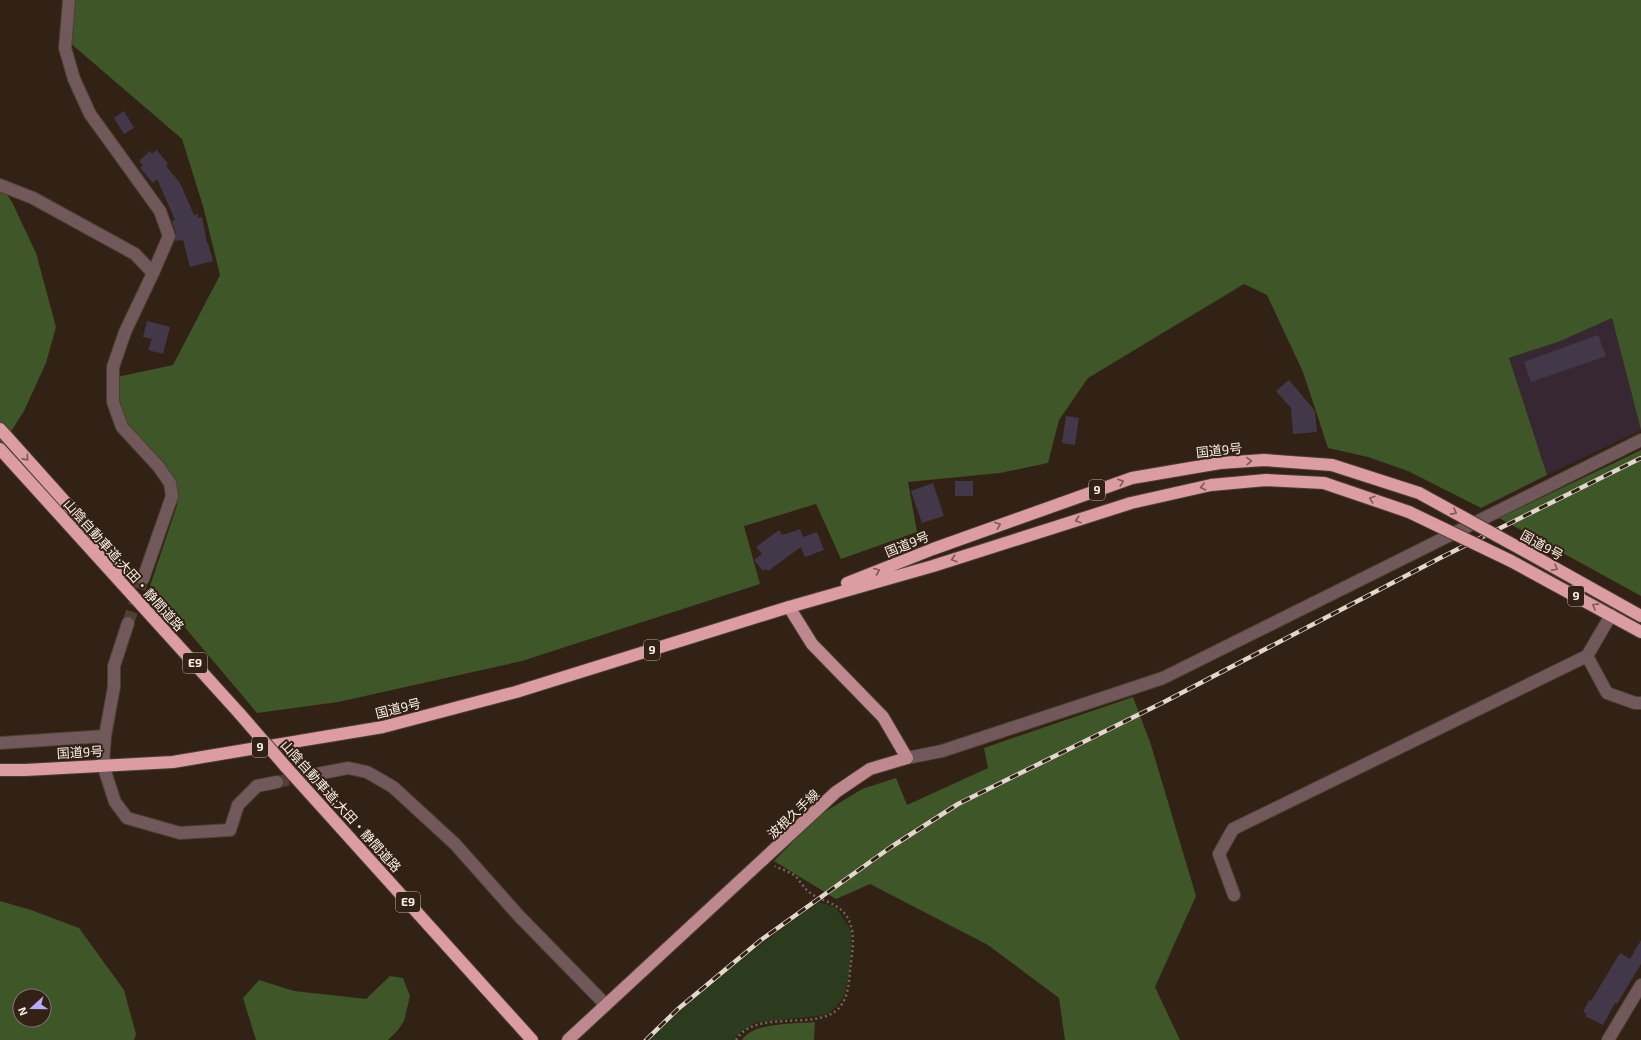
<svg xmlns="http://www.w3.org/2000/svg" width="1641" height="1040" viewBox="0 0 1641 1040" font-family="'Exo 2','Noto Sans JP',sans-serif">
<style>
.commercial{fill:#372733}
.green{fill:#2c3b1d}
.forest{fill:#3f5628;fill-rule:evenodd}
.building{fill:#43384a}
.lines{fill:none;stroke-linecap:round;stroke-linejoin:round}
.minor-tunnel{stroke:#504034;stroke-width:12;stroke-dasharray:12 6;stroke-linecap:butt}
.minor-casing{stroke:#4e3e32;stroke-width:14}
.major-casing{stroke:#4e3e32;stroke-width:14}
.highway-casing{stroke:#4e3e32;stroke-width:14}
.path{stroke:#74645a;stroke-width:2.5;stroke-dasharray:2 3;stroke-linecap:butt}
.minor{stroke:#71585a;stroke-width:12}
.major{stroke:#bd898e;stroke-width:12}
.highway{stroke:#db9ca2;stroke-width:12}
.rail-casing{stroke:#e2d6cd;stroke-width:4.5}
.rail{stroke:#322115;stroke-width:3;stroke-dasharray:9;stroke-linecap:butt}
.highway-bridge-casing{stroke:#4e3e32;stroke-width:14;stroke-linecap:butt}
.highway-bridge{stroke:#db9ca2;stroke-width:12}
.oneway{stroke:#7e5854}
.labels{text-anchor:middle;stroke-width:4;stroke-linejoin:round;paint-order:stroke}
.shield{fill:#322115;stroke:#beb0a7;stroke-width:1}
.shield-label{font-size:12px;font-weight:bold;fill:#faeee6}
.street-label{font-size:13px;fill:#faeee6;stroke:#322115}
</style>
<rect width="100%" height="100%" fill="#322115"/>
<path class="commercial" d="M1612,317L1641,430L1547,475L1508,359L1558,342Z"/>
<path class="green" d="M819,902L835,907L848,925L851,932C852,947 850,981 844,995C840,1003 834,1010 826,1015L755,1023L739,1033L734,1040H649C702,989 759,944 819,902Z"/>
<path class="forest" d="M75,0H1641V430L1612,318L1558,342L1509,358L1547,475L1481,508L1408,471L1368,457L1328,448L1303,372L1267,295L1244,284L1088,378L1059,420L1048,463L1000,473L908,482L917,532L841,559L816,504L744,526L760,584L522,661L338,702L257,713L150,586L177,505L172,479L133,436L118,410L117,377L173,365L220,275L203,206L182,139L69,42Z
M0,184L12,202L36,253L56,327L46,363L24,411L0,449Z
M1641,450V596L1499,518Z
M1133,697L1151,745L1196,896L1155,987L1180,1040H1065L1059,998L988,945L870,884L836,899L774,861L818,816L862,789L896,778L907,805L988,768L984,748Z
M0,901L31,910L79,928L124,990L136,1034L134,1040H0ZM20,996H44V1020H20Z
M390,976L403,978L410,996L404,1021L398,1030L388,1040H256L243,998L259,980L294,991L366,999Z
M815,1022L814,1040H742C752,1022 796,1024 815,1022Z"/>
<path class="building" d="M124,111L134,128L124,134L114,118Z
M157,150L168,164L166,166L180,183L194,215L198,214V218L202,217L207,243H208L213,261L190,267L183,240L175,241L176,233L172,221L175,220L157,179L153,183L140,168L143,165L139,161L150,151L152,154Z
M147,321L170,327L163,354L148,350L152,339L143,337Z
M1598,335L1606,356L1531,382L1524,362Z
M1289,380L1315,411L1317,432L1293,434L1291,408L1276,391Z
M1066,416L1079,418L1075,445L1062,443Z
M955,481H973V496H955Z
M933,483L944,516L922,523L911,491Z
M800,529L803,537L817,532L824,550L805,557L801,547L768,571L766,569L763,571L754,560L762,554L756,547L779,530L782,535Z
M1641,940V964L1617,1004L1615,1003L1603,1025L1585,1016L1587,1014L1583,1012L1589,1000L1591,1001L1620,953L1630,959Z"/>
<g class="lines">
<path class="minor-tunnel" d="M128,623L143,579
M277,782L312,775"/>
<g class="minor-casing">
<path id="minor" d="M69,0L65,48L74,79L90,114L160,211L169,236L153,273L125,332L113,367V402L122,427L158,466L170,483L172,496L143,579
M0,185L33,198L135,254L153,273
M128,623L114,666V687L105,736L103,765L115,802L127,818L180,833L230,830L238,805L257,786L277,782
M1587,656L1607,693L1635,703H1641
M0,743L105,736
M907,758L942,751L1163,678L1641,440
M312,775L348,768L367,772L393,787L455,844L519,916L606,1005
M1234,895L1219,854L1233,829L1587,656L1611,615
M1608,1040L1641,985"/>
</g>
<g class="major-casing">
<path id="major" d="M568,1040L836,792L870,769L907,758L883,717L812,644L789,607"/>
</g>
<g class="highway-casing">
<path id="highway" d="M0,429L94,534L122,573
M0,449L240,714
M1521,549L1641,616
M1511,561L1641,632
M847,583L933,549L1132,478L1220,463L1264,460L1332,465L1419,493
M285,766L532,1040
M0,770H25L173,762L383,727L516,692L789,607L933,566L1131,503L1211,485L1266,480L1324,483L1409,512"/>
</g>
<path class="path" d="M736,1040C755,1008 817,1032 839,1008C848,998 849,983 850,970C853,948 859,918 834,905C826,900 815,898 808,891C802,886 799,879 794,875C788,871 780,869 775,866"/>
<use href="#minor" class="minor"/>
<use href="#major" class="major"/>
<use href="#highway" class="highway"/>
<g class="rail-casing">
<path id="rail" d="M646,1040L678,1009L761,940L891,847L958,804L1164,702L1440,558L1641,458"/>
</g>
<use href="#rail" class="rail"/>
<g class="highway-bridge-casing">
<path id="highway-bridge" d="M1419,493L1521,549
M1409,512L1511,561
M240,714L285,766"/>
</g>
<use href="#highway-bridge" class="highway-bridge"/>
</g>
<defs><path id="oneway-chevron" d="M-2-3.5L2.5 0L-2 3.5" fill="none" stroke-width="1.6" stroke-linecap="round" stroke-linejoin="round"/></defs>
<g class="oneway">
<use href="#oneway-chevron" transform="translate(26 458) rotate(48)"/>
<use href="#oneway-chevron" transform="translate(1249 461) rotate(-3)"/>
<use href="#oneway-chevron" transform="translate(1121 482) rotate(-19)"/>
<use href="#oneway-chevron" transform="translate(1203 487) rotate(167)"/>
<use href="#oneway-chevron" transform="translate(1372 499) rotate(-161)"/>
<use href="#oneway-chevron" transform="translate(1454 512) rotate(29)"/>
<use href="#oneway-chevron" transform="translate(1078 520) rotate(162)"/>
<use href="#oneway-chevron" transform="translate(998 525) rotate(-20)"/>
<use href="#oneway-chevron" transform="translate(954 559) rotate(162)"/>
<use href="#oneway-chevron" transform="translate(1555 568) rotate(29)"/>
<use href="#oneway-chevron" transform="translate(877 571) rotate(-22)"/>
<use href="#oneway-chevron" transform="translate(1595 606) rotate(-151)"/>
</g>
<g class="labels">
<g class="shield">
<rect x="1089" y="480" width="16" height="20" rx="3"/>
<rect x="1568" y="586" width="16" height="20" rx="3"/>
<rect x="644" y="640" width="16" height="20" rx="3"/>
<rect x="183" y="653" width="24" height="20" rx="3"/>
<rect x="252" y="737" width="16" height="20" rx="3"/>
<rect x="396" y="892" width="24" height="20" rx="3"/>
</g>
<g class="shield-label">
<text x="1097" y="494">9</text>
<text x="1576" y="600">9</text>
<text x="652" y="654">9</text>
<text x="195" y="667">E9</text>
<text x="260" y="751">9</text>
<text x="408" y="906">E9</text>
</g>
<g class="street-label">
<text transform="translate(1219 450) rotate(-6)" y="5">国道9号</text>
<text transform="translate(907 544) rotate(-22)" y="5">国道9号</text>
<text transform="translate(1542 545) rotate(29)" y="5">国道9号</text>
<text transform="translate(124 565) rotate(48)" y="5">山陰自動車道;大田・静間道路</text>
<text transform="translate(398 708) rotate(-14)" y="5">国道9号</text>
<text transform="translate(80 752) rotate(-3)" y="5">国道9号</text>
<text transform="translate(341 806) rotate(48)" y="5">山陰自動車道;大田・静間道路</text>
<text transform="translate(793 814) rotate(-43)" y="5">波根久手線</text>
</g>
</g>
<g transform="translate(32 1008) rotate(249)"><circle r="19" fill="#322115" stroke="#827369"/>
<path d="M0-3L7 15L0 10L-7 15Z" fill="#b6acf8"/>
<text y="-6" font-size="11" font-weight="bold" text-anchor="middle" fill="#faeee6">N</text>
</g>
</svg>
